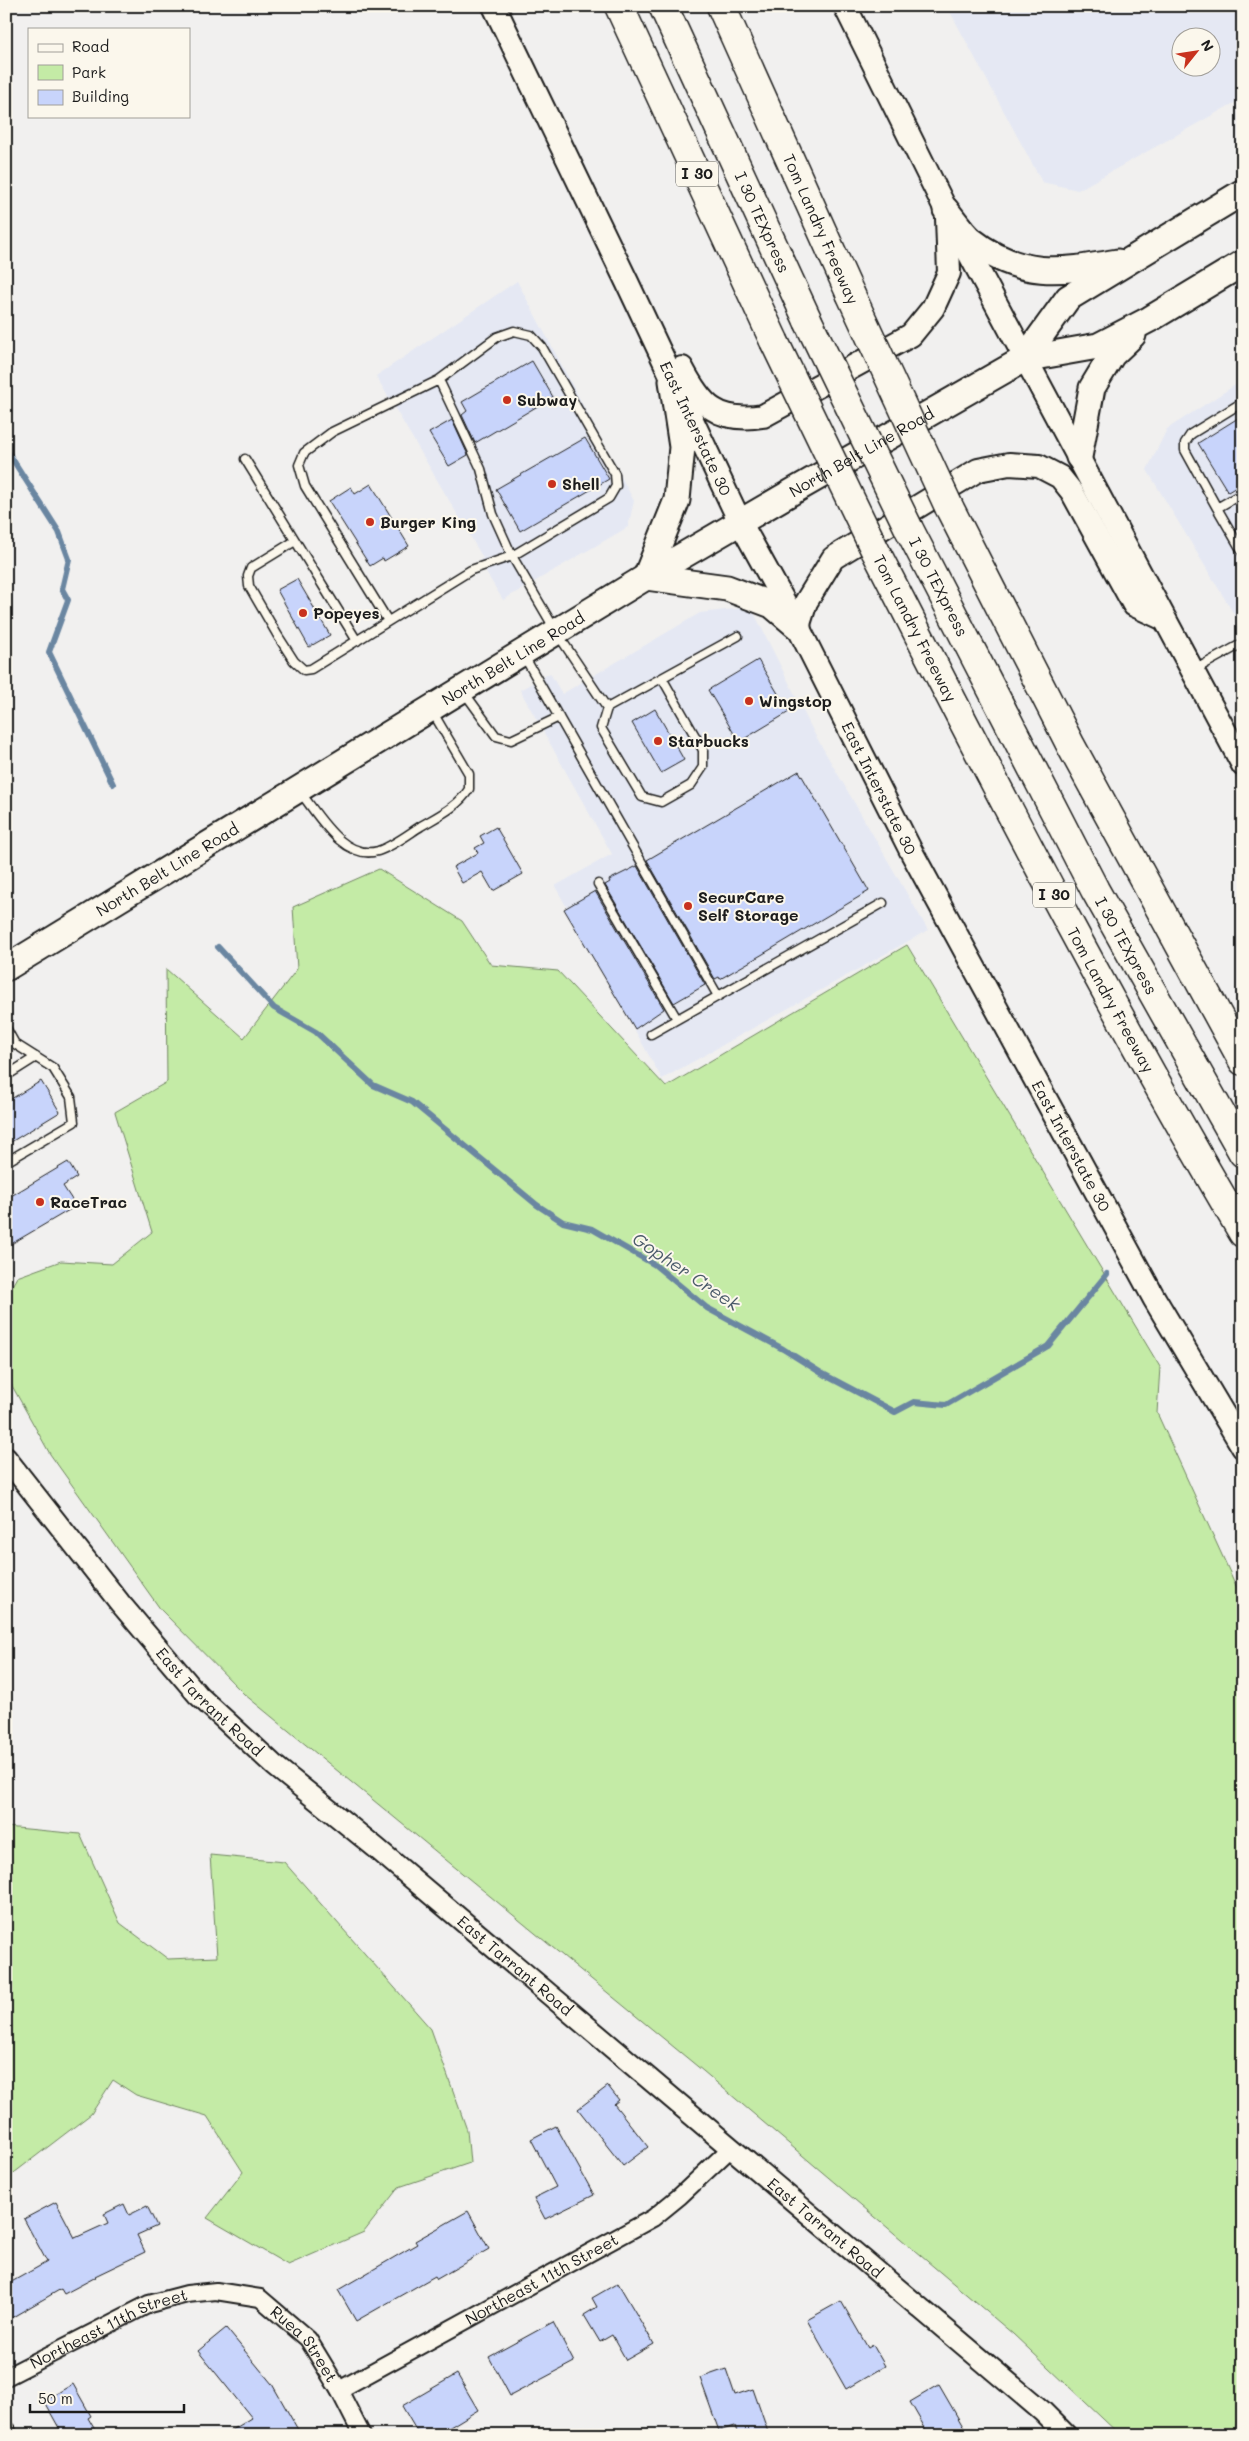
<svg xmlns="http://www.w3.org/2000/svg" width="1249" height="2441" viewBox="0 0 1249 2441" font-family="Mali,sans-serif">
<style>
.built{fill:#e5e8f3;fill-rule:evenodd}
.green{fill:#c4eba6;stroke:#708461}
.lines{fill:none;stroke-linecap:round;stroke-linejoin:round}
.stream{stroke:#6b86a1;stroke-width:6}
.building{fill:#c8d4fb;stroke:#1c1c1c}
.service-casing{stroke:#1c1c1c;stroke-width:11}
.minor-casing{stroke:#1c1c1c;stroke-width:20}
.tertiary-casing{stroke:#1c1c1c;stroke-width:24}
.secondary-casing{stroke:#1c1c1c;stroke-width:26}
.primary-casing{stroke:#1c1c1c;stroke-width:29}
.motorway-casing{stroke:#1c1c1c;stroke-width:31}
.service{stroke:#fbf7ec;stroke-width:8}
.minor{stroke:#fbf7ec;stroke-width:16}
.tertiary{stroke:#fbf7ec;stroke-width:20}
.secondary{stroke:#fbf7ec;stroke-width:22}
.primary{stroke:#fbf7ec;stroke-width:25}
.motorway{stroke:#fbf7ec;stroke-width:28}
.motorway-bridge-casing{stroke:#1c1c1c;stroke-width:31;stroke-linecap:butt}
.motorway-bridge{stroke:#fbf7ec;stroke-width:28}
.poi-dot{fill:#c8321e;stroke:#fbf7ec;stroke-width:2}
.labels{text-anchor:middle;stroke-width:4;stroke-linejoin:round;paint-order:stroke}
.shield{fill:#fbf7ec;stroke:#5f5e5a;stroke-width:1}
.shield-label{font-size:15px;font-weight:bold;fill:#1c1c1c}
.street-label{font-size:16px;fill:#1c1c1c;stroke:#fbf7ec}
.poi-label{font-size:16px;font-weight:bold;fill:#1c1c1c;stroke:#fbf7ec;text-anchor:start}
.water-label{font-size:18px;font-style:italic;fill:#4a5a6a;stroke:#fbf7ec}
</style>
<rect width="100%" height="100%" fill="#f1f0ef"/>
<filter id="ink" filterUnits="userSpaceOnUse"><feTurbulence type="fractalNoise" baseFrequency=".02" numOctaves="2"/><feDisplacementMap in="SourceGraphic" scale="10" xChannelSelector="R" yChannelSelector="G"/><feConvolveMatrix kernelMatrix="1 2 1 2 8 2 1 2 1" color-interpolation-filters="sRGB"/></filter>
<g filter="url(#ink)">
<path class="built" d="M947,6H1243V98L1078,190L1042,182ZM1182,38H1212V68H1182Z
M517,281L634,501L628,527L503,600L479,561L483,558L376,376Z
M1243,380V629L1147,470L1167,429Z
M751,607L814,733L928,930L662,1079L555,886L612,854L520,690L550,673L562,694L700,613Z"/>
<path class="green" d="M379,869L462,921L491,965L558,971L666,1087L907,945L1160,1367L1157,1413L1243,1601V2392L1234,2435H1120L1013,2334L703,2071L244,1694L161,1610L50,1454L6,1375V1296L17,1277L61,1261L112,1264L152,1232L115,1112L167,1082L166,969L244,1038L297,969L293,907Z
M6,1827L80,1834L120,1923L168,1959L217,1957L210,1855L284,1862L431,2029L467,2130L470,2163L399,2187L364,2232L288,2265L207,2218L243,2172L207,2116L136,2095L113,2080L91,2114L6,2179Z"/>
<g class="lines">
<path class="stream" d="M6,449L59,532L69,559L62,589L68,600L49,652L113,784
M218,947L274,1008L316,1032L373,1085L412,1102L537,1205L563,1222L592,1229L655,1265L707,1308L783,1349L823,1374L895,1412L914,1402L946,1405L1048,1346L1107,1274"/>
</g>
<path class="building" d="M532,361L553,397L475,443L462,415L467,411L462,402Z
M1243,415V483L1228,492L1198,443Z
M452,420L468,455L449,466L429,433Z
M585,438L609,479L520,531L496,489Z
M371,484L409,546L384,561L383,558L370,566L329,501L351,487L355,494Z
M297,579L330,635L309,647L277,590Z
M758,660L789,712L739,742L708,690Z
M655,709L684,760L661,773L632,723Z
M799,771L869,891L763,954L720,979L719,977L715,979L647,860Z
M496,827L523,874L493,891L482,872L462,883L453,867L478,853L475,848L484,843L480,836Z
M637,866L705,985L674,1003L605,885L610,882L609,880Z
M595,891L664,1009L635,1029L564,909Z
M41,1081L60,1112L6,1145V1102Z
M68,1162L77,1177L63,1186L76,1206L6,1247V1199Z
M608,2086L619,2100L614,2104L648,2147L623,2166L578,2109Z
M556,2126L594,2195L545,2219L534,2198L556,2187L531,2139Z
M56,2202L75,2238L108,2223L104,2214L124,2204L129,2215L147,2206L157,2226L137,2235L145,2252L95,2276L96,2277L64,2294L61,2289L11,2318L6,2309V2285L47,2262L24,2219Z
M468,2211L489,2249L437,2279L435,2276L356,2321L338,2290L417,2244L415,2241Z
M618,2283L654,2344L626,2360L612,2335L600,2342L584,2315L597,2307L592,2298Z
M841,2301L868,2348L873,2345L885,2366L846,2389L807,2320Z
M553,2322L574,2362L510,2396L489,2357Z
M226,2328L272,2384L301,2435H224L252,2418L198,2351Z
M726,2369L735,2395L753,2389L769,2435H738L735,2426L719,2431L700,2378Z
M457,2374L478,2410L437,2435H419L402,2406Z
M73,2384L91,2416L88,2418L98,2435H63L44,2401Z
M939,2385L968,2435H929L910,2402Z"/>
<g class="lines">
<g class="service-casing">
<path id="service" d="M439,380L481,469L493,514L512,556L557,633L607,708L601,728L642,797L661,802L691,785L703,767V750L662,678
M245,459L357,641
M1243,493L1217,508L1243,553
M1217,508L1185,450V443L1191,434L1243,402
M295,541L251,568L248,576L249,586L278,636L294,661L304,670L311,669L471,570L512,556L609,498L616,486L615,474L542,347L531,335L514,331L497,337L439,380L332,432L304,453L299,465L305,486L388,621
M524,656L718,996
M1194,670L1243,643
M464,692L496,736L511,740L559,717
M607,708L738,636
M300,792C318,814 343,861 378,851C393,846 407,835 421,826C438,816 458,807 469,789V774L432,711
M598,884L677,1019
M6,1028L15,1044L53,1068L71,1097L74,1122L6,1162
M651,1034L883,903
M6,1076L36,1057"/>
</g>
<g class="minor-casing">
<g id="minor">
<path id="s1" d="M6,2377L149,2304L187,2294L216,2291L260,2298L308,2339L339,2390L362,2435"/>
<path id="s2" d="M339,2390L653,2218L680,2196L730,2149"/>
<path d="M6,2430L9,2435"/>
</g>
</g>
<g class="tertiary-casing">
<g id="tertiary">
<path id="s3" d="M6,1458L120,1603L198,1695L275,1766L375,1847L1042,2411L1066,2435"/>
</g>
</g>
<g class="secondary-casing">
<g id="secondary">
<path id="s4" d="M494,6L627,282L740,522L798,627L912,853L1154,1298L1243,1447"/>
<path d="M845,6L946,210L1243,765"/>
<path d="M682,368C702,406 717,423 763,416L911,335L933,308L949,273L947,218"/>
<path d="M798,627L806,602L833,558L978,470L1009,464L1039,466L1060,477L1072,492L1134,605L1162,618"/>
</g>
</g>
<g class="primary-casing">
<g id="primary">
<path d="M946,210C954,220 962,232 971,240C1021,279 1060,272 1118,262"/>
<path d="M1024,359L1068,298L1243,192"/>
<path d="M1079,457L1092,388L1112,355L1133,335"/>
<path d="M646,577L677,500L682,447L672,381"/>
<path d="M646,577L727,588L772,605L798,627"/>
<path id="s5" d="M6,968L646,577L797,489L1024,359L1098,346L1150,319L1243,263"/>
</g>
</g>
<g class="motorway-casing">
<g id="motorway">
<path d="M619,6L774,341"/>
<path id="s6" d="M663,6L808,321"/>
<path d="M721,6L850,293"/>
<path d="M949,507L1071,746L1243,1061"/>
<path id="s7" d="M909,529L1095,890L1243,1153"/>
<path id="s8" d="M875,550C993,781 1111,1010 1243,1233"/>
</g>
</g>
<use href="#service" class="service"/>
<use href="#minor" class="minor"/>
<use href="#tertiary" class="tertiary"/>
<use href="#secondary" class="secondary"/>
<use href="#primary" class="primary"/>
<use href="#motorway" class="motorway"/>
<g class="motorway-bridge-casing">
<path id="motorway-bridge" d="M850,293L949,507
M808,321L909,529
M774,341L875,550"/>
</g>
<use href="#motorway-bridge" class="motorway-bridge"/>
</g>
</g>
<g class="poi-dot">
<circle cx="507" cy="400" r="5"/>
<circle cx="552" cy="484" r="5"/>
<circle cx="370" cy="522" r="5"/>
<circle cx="303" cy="613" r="5"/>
<circle cx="749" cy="701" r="5"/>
<circle cx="658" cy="741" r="5"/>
<circle cx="688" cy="906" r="5"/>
<circle cx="40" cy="1202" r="5"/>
</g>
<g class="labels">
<g class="shield">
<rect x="676" y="161.5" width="42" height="25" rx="4"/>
<rect x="1033" y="882.5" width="42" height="25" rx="4"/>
</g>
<g class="shield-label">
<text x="697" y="179">I 30</text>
<text x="1054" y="900">I 30</text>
</g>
<g class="street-label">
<text dy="6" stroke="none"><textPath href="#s6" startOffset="238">I 30 TEXpress</textPath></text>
<text transform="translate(821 229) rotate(66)" y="6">Tom Landry Freeway</text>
<text dy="6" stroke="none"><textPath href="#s4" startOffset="468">East Interstate 30</textPath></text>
<text dy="6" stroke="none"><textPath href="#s5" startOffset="999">North Belt Line Road</textPath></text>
<text dy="6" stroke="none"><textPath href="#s7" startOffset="65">I 30 TEXpress</textPath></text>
<text dy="6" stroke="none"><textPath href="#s8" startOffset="88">Tom Landry Freeway</textPath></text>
<text dy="6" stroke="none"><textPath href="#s5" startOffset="594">North Belt Line Road</textPath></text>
<text dy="6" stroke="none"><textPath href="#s4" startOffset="872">East Interstate 30</textPath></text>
<text dy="6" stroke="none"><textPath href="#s5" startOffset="189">North Belt Line Road</textPath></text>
<text dy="6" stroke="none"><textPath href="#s7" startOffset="470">I 30 TEXpress</textPath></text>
<text dy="6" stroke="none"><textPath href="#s8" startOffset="508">Tom Landry Freeway</textPath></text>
<text dy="6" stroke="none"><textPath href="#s4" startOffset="1278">East Interstate 30</textPath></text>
<text dy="6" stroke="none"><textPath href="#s3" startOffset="318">East Tarrant Road</textPath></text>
<text dy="6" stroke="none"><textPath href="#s3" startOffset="722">East Tarrant Road</textPath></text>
<text dy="6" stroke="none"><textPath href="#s3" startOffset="1128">East Tarrant Road</textPath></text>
<text dy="6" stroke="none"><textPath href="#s2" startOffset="231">Northeast 11th Street</textPath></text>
<text dy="6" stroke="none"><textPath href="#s1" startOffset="114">Northeast 11th Street</textPath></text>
<text dy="6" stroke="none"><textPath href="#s1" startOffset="338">Ruea Street</textPath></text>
</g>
<g class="poi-label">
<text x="517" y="406">Subway</text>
<text x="562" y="490">Shell</text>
<text x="380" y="528">Burger King</text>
<text x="313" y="619">Popeyes</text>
<text x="759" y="707">Wingstop</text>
<text x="668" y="747">Starbucks</text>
<text x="698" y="903">SecurCare<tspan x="698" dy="18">Self Storage</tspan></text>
<text x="50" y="1208">RaceTrac</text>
</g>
<g class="water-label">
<text transform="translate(686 1272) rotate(34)" y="6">Gopher Creek</text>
</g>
</g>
<rect width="1249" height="2441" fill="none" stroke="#fbf7ec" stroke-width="25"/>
<rect x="12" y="12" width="1224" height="2416" fill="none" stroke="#1c1c1c" stroke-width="2" filter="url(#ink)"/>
<rect x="28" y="28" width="162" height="90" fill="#fbf7ec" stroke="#a29f99"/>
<rect x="38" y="44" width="25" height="8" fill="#fbf7ec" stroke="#a29f99"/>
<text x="72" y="52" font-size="15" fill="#1c1c1c">Road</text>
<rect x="38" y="65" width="25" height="15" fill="#c4eba6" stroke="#a29f99"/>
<text x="72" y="78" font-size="15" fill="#1c1c1c">Park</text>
<rect x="38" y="90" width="25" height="15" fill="#c8d4fb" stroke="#a29f99"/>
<text x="72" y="102" font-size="15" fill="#1c1c1c">Building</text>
<g transform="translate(1196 52) rotate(60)"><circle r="24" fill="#fbf7ec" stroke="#a29f99"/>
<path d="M0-4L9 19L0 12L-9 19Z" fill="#c8321e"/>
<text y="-8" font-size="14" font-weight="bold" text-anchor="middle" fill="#1c1c1c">N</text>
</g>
<path d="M30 2404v8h154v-8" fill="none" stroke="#1c1c1c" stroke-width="2.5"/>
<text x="38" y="2404" font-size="15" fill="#1c1c1c" stroke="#fbf7ec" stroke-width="4" paint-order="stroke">50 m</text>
</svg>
